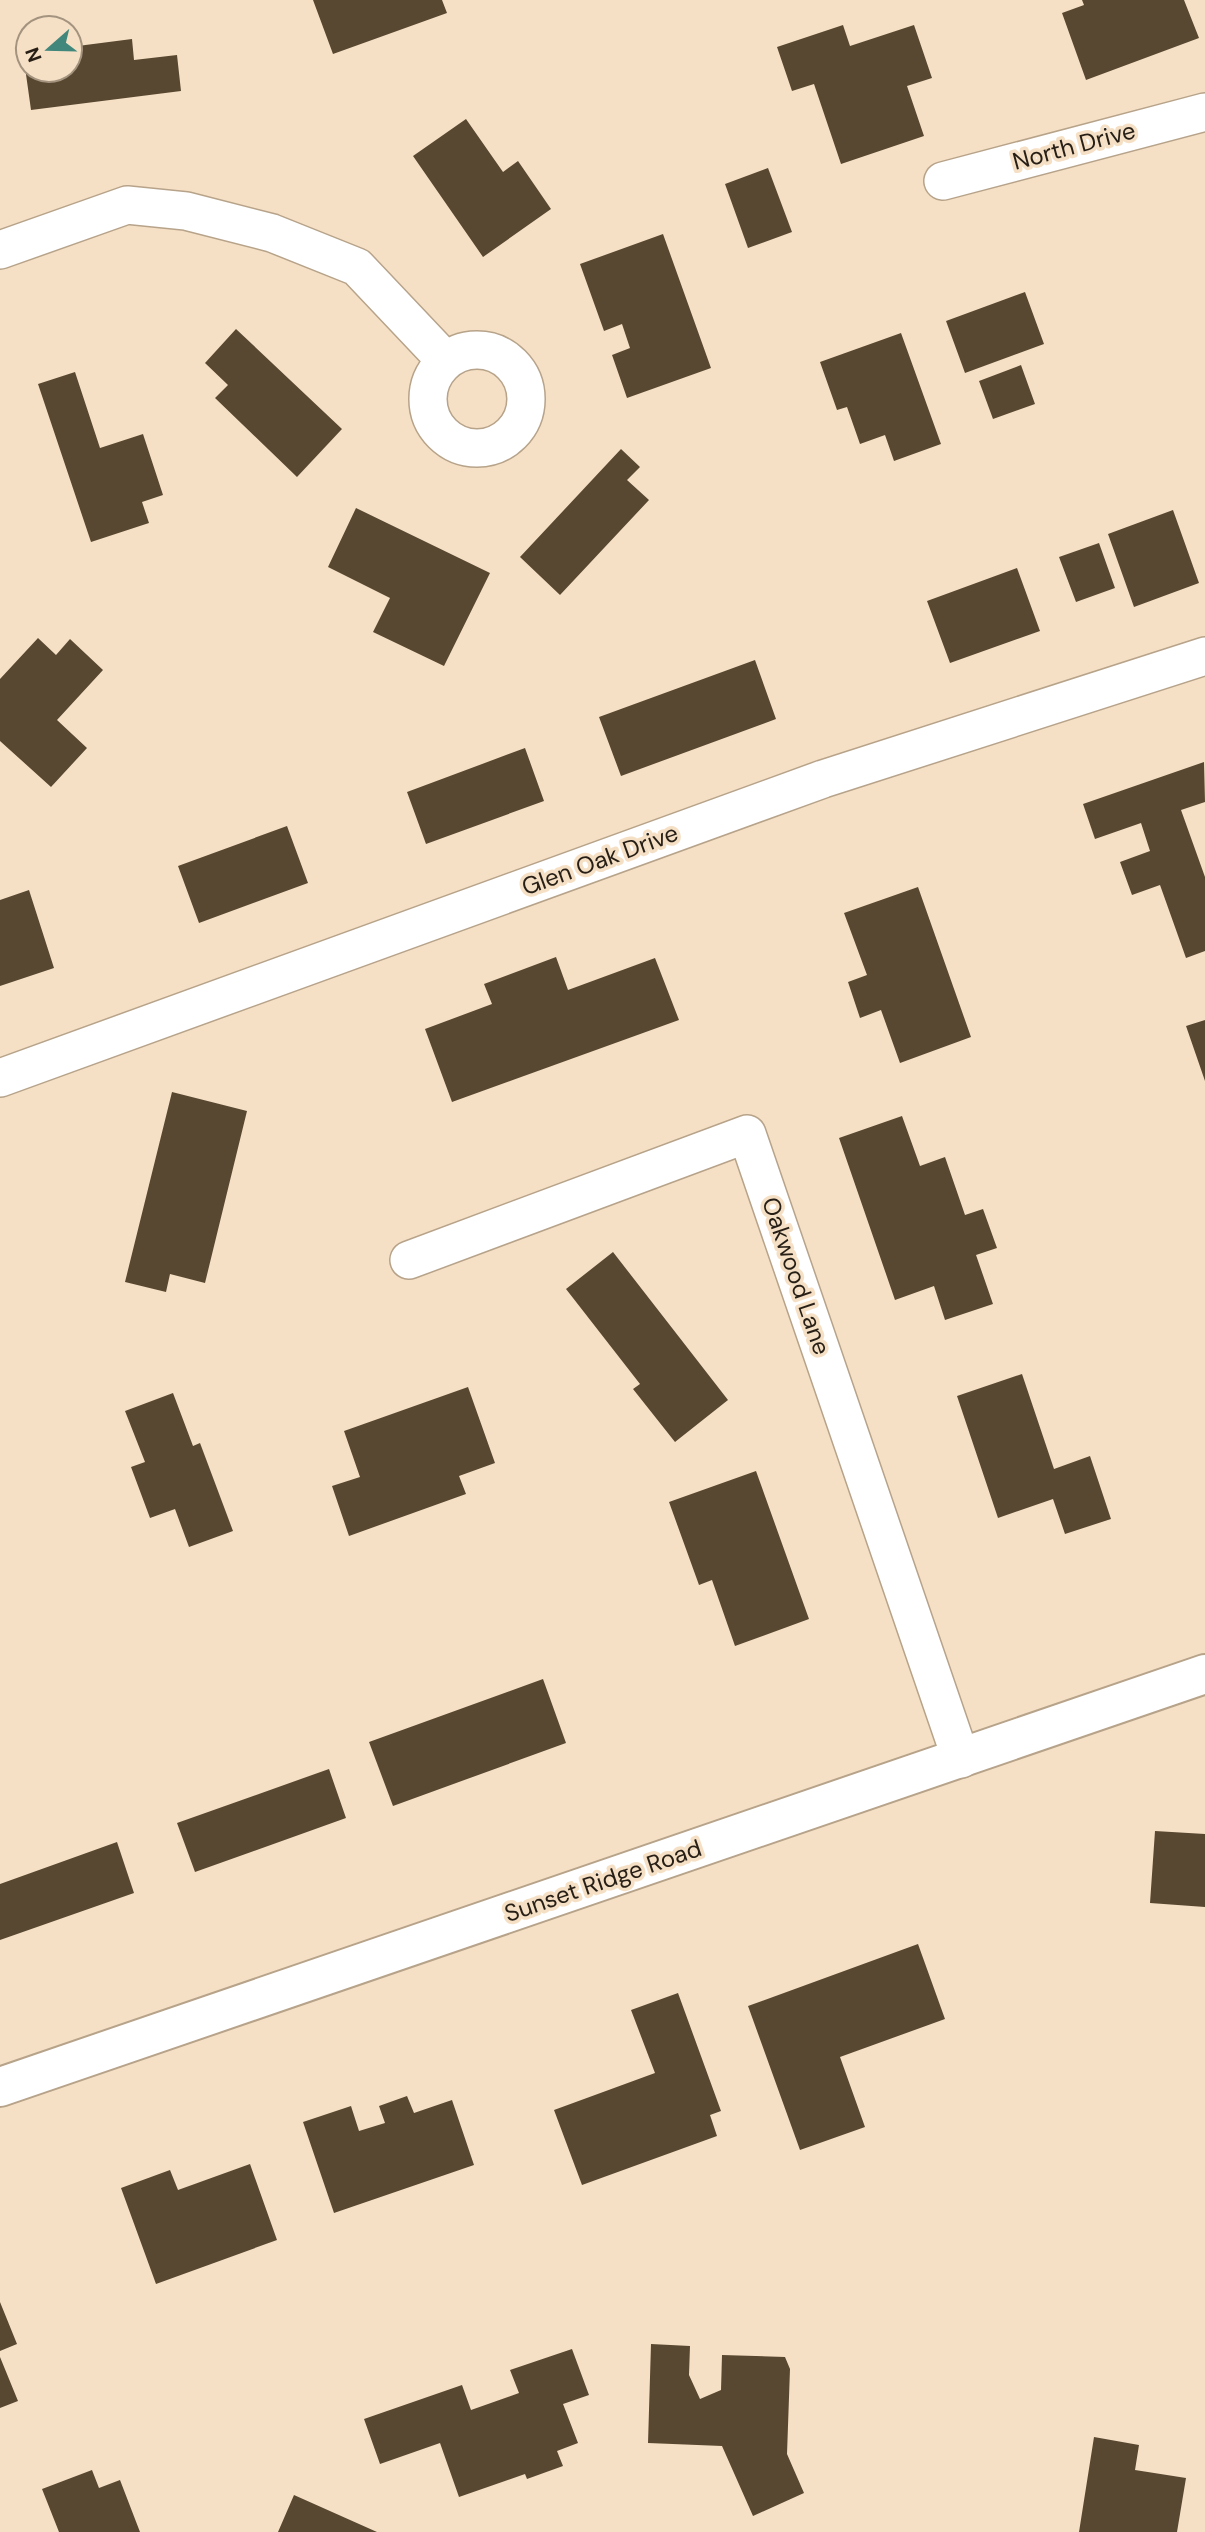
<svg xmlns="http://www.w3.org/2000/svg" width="1205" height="2532" viewBox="0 0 1205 2532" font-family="'DM Sans',sans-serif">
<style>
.building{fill:#594831}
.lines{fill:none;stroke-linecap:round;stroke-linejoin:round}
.minor-casing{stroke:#b7a38a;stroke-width:40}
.tertiary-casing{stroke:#b7a38a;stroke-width:42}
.minor{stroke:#fff;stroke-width:37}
.tertiary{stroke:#fff;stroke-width:38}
.labels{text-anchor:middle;stroke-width:7;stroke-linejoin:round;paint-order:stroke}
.street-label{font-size:24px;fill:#271f16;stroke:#f5e0c5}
</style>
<rect width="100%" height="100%" fill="#f5e0c5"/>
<path class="building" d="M313,0H442L447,13L333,54Z
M1082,0H1184L1199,38L1086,80L1062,13L1084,5Z
M843,25L850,46L914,25L932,78L907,86L924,136L841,164L814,84L792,91L777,47Z
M132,39L134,60L177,55L181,91L31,110L23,53H28V70H70V47Z
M466,119L503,172L518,161L551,209L483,257L413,156Z
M768,168L792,232L748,248L725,184Z
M663,234L711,368L627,398L612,355L630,348L622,324L604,331L580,264Z
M1025,292L1044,344L965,373L946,321Z
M236,329L342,429L297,477L215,398L228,385L205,363Z
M901,333L941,444L894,461L885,435L860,444L847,407L837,410L820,362Z
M1021,365L1035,404L993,419L979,381Z
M75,372L100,448L143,434L163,495L142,502L149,523L91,542L38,384Z
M621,449L640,467L627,480L649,500L560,595L520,557Z
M356,508L490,573L444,666L373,632L390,598L328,567Z
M1173,510L1199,583L1134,607L1108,534Z
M1099,543L1115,588L1076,602L1059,557Z
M1017,568L1040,631L950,663L927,601Z
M38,638L56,655L70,639L103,670L57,720L87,748L51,787L0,741V679Z
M755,660L776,719L621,776L599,717Z
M525,748L544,801L426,844L407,792Z
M1204,762L1205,802L1181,810L1205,877V951L1186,958L1160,885L1132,895L1120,862L1150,851L1141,823L1095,839L1083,804Z
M287,826L308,883L199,923L178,866Z
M918,887L971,1037L900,1063L881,1010L860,1018L848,982L867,975L844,913Z
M29,890L54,968L0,986V900Z
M556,957L568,990L655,958L679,1020L452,1102L425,1029L492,1004L484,984Z
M1205,1020V1081L1186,1026Z
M172,1092L247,1111L205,1283L170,1274L166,1292L125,1282Z
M902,1116L920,1166L945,1157L965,1215L983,1209L997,1248L976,1255L993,1304L945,1320L934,1286L895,1300L839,1138Z
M613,1252L728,1400L675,1442L633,1389L640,1384L566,1289Z
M1022,1374L1054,1469L1090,1456L1111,1519L1065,1534L1053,1499L998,1518L957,1396Z
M468,1387L495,1463L459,1476L466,1494L349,1536L332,1486L360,1477L344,1431Z
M173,1393L193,1446L200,1443L233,1531L189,1547L175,1509L150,1518L131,1467L145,1462L125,1411Z
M756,1471L809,1619L735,1646L712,1580L699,1585L669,1502Z
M543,1679L566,1743L393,1806L369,1742Z
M329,1769L346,1818L195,1872L177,1823Z
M1155,1831L1205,1834V1907L1150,1903Z
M117,1842L134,1893L0,1940V1884Z
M918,1944L945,2019L840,2057L865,2127L800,2150L748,2006Z
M678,1993L721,2111L710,2115L717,2136L582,2185L554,2110L655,2073L631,2010Z
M407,2096L414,2113L452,2100L474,2165L334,2213L303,2122L351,2106L359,2131L385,2123L379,2106Z
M250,2164L277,2240L156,2284L121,2188L170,2170L178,2190Z
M0,2302L17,2344L0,2351Z
M651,2344L690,2346L689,2375L700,2399L721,2390L722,2355L785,2357L790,2369L787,2454L804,2493L753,2516L722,2446L648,2443Z
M572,2349L589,2395L563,2404L578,2443L557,2451L563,2466L527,2479L525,2474L459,2497L440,2443L380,2464L364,2419L462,2385L471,2410L519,2393L510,2370Z
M0,2357L18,2401L0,2408Z
M1094,2437L1139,2445L1135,2470L1186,2478L1177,2532H1079Z
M92,2470L99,2488L120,2480L140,2532H59L42,2489Z
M294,2495L377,2532H278Z"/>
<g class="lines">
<g class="minor-casing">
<path id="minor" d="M943,181L1205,112
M0,250L127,205L186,211L272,233L357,267L445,360
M428 399a49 49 0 1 1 98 0a49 49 0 1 1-98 0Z
M0,1078L823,779L1205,656
M409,1260L747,1134L961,1759"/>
</g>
<g class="tertiary-casing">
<path id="tertiary" d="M0,2087L1205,1674"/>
</g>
<use href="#minor" class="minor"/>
<use href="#tertiary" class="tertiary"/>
</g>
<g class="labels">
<g class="street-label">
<text transform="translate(1074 146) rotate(-15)" y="8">North Drive</text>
<text transform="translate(600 860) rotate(-20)" y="8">Glen Oak Drive</text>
<text transform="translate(796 1276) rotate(71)" y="8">Oakwood Lane</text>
<text transform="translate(603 1881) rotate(-19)" y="8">Sunset Ridge Road</text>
</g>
</g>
<g transform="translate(49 49) rotate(250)"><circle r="33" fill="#f5e0c5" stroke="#a3937f" stroke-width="2"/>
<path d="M0-5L12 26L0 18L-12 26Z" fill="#42877c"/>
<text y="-10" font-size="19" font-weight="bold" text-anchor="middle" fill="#271f16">N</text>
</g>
</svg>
